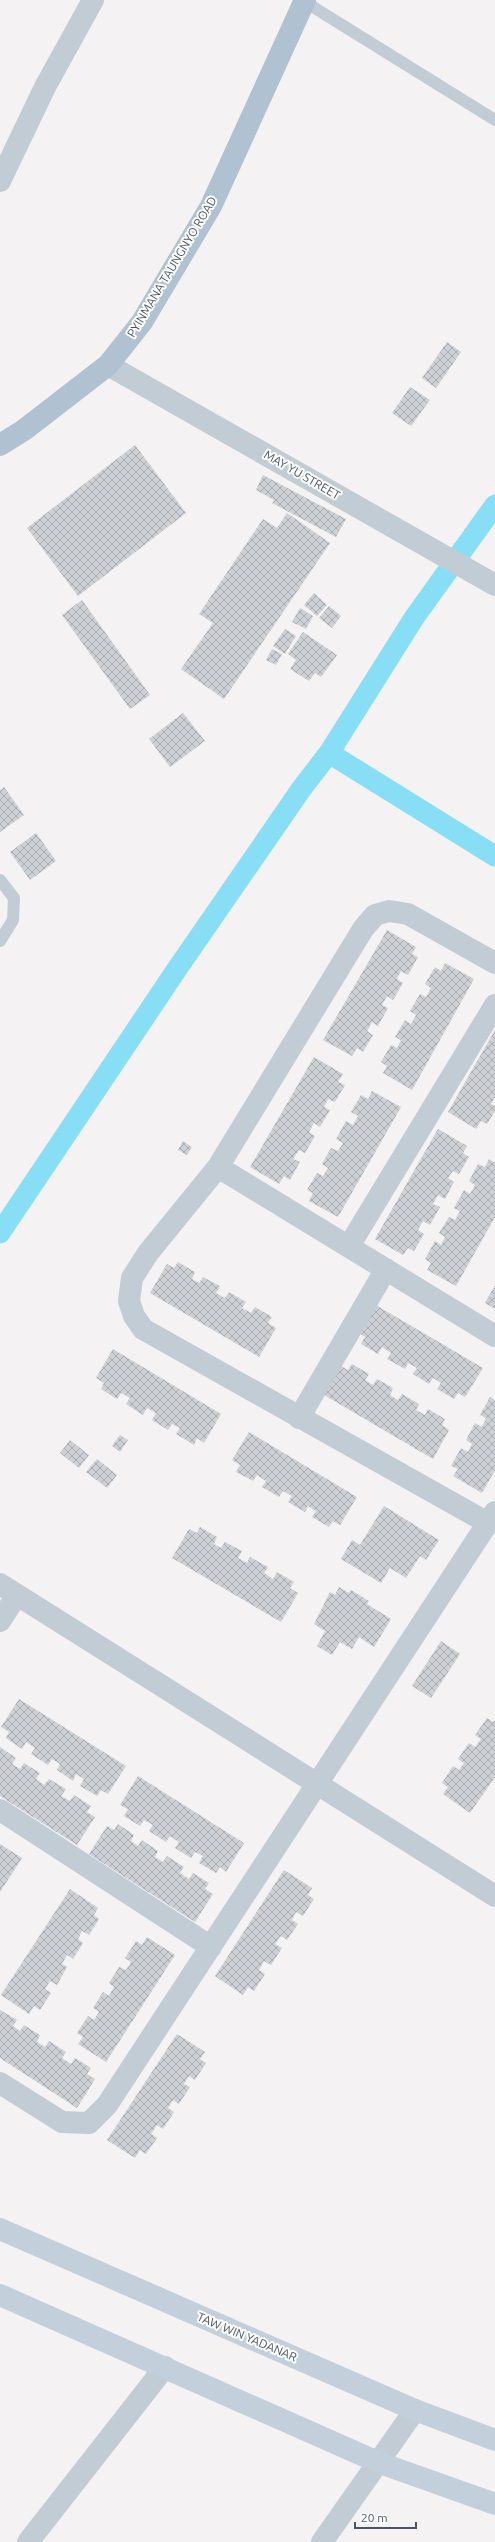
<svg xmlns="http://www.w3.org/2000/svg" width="495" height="2542" viewBox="0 0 495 2542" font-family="Ubuntu,sans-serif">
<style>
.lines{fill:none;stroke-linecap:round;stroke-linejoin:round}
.canal{stroke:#88def4;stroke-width:21}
.building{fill:url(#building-cross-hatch)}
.lane{stroke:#c2ccd4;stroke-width:12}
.street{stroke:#c2ccd4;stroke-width:22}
.secondary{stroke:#c3cfdb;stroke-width:22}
.primary{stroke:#b0c1d2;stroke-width:22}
.labels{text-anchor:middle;stroke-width:4;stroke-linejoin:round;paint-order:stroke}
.street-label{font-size:12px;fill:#485561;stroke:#fff}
</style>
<defs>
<pattern id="building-cross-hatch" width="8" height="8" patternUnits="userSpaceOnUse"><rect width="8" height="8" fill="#cdd1d6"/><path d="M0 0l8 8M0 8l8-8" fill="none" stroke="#a8acb1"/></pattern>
</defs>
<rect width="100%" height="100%" fill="#f4f2f2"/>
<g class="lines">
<path class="canal" d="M329,753L495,856
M0,1233L177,969L302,788L329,753L414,618L495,505"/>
</g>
<path class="building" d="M447,342L461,352L436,388L422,378Z
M410,387L430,400L411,426L392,413Z
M135,445L186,513L78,596L27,528Z
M263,475L346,519L336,537L272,503L274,500L256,490Z
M287,513L330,543L224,699L181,669L213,623L199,614L263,519L277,528Z
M314,593L327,605L317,616L304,605Z
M82,600L150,695L130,709L62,615Z
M329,606L341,616L332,628L319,618Z
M300,608L313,616L306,629L292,622Z
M285,629L296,636L285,654L273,646Z
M303,632L337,655L321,677L315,673L309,681L290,669L296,660L288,654Z
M272,649L282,654L276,665L266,660Z
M183,713L205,741L170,767L149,739Z
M4,787L24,815L0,832V790Z
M36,833L56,861L30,880L10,852Z
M387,930L416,947L412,954L418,957L408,975L401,971L397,979L403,983L393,1000L387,996L382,1005L388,1008L378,1026L372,1022L367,1031L373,1035L363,1052L357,1048L352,1056L323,1040Z
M445,963L474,979L412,1090L383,1073L387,1066L381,1062L391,1045L397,1048L401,1040L395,1037L405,1020L411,1024L416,1015L410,1011L420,994L426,997L431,988L425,984L435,967L441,971Z
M495,1030V1097L491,1104L495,1106V1111L487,1124L481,1121L476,1129L448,1112Z
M314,1057L343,1074L338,1082L345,1085L335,1102L328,1099L324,1107L330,1110L320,1127L314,1123L309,1132L315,1136L305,1153L299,1150L293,1159L300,1162L290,1180L284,1176L279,1184L250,1167Z
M372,1091L401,1107L338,1217L309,1201L313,1193L307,1190L317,1173L323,1176L328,1168L322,1164L331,1148L338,1151L343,1143L336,1139L346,1121L353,1125L358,1116L351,1112L361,1095L368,1099Z
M438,1129L467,1146L463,1153L469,1157L459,1174L453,1171L448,1178L454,1182L445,1199L438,1195L433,1204L440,1207L430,1225L423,1221L418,1230L424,1234L414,1251L408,1248L403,1255L375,1239Z
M183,1141L192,1147L187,1155L178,1150Z
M489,1159L495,1163V1217L456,1286L427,1270L431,1263L425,1259L435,1241L441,1245L445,1237L439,1233L449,1217L455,1220L460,1211L454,1208L464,1190L470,1194L475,1185L469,1181L478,1164L485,1167Z
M178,1262L195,1272L192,1279L199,1283L203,1277L220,1286L216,1293L225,1298L229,1292L246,1302L242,1308L251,1313L255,1307L272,1317L268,1323L276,1328L259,1357L150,1293L167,1264L174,1268Z
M495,1285V1309L485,1303Z
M374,1304L483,1368L465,1397L458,1393L454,1399L437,1389L441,1383L433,1378L429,1384L413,1374L417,1368L408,1363L405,1369L387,1359L391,1353L382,1347L378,1354L361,1344L365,1337L357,1332Z
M113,1349L221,1414L204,1443L197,1438L194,1445L176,1434L180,1428L172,1424L168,1430L152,1420L156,1413L147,1408L143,1415L126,1404L130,1398L121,1393L117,1399L101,1389L104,1383L96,1378Z
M352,1364L369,1374L365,1380L373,1385L377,1379L393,1388L390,1395L398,1400L402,1394L419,1404L416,1410L425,1415L428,1409L445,1419L442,1425L449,1430L433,1459L324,1395L341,1366L348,1370Z
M490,1397L495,1400V1470L482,1493L453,1476L458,1469L451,1466L461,1448L468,1452L472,1444L466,1440L475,1423L482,1427L486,1418L480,1415Z
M249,1432L357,1497L340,1525L333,1521L329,1527L312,1517L316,1511L308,1506L305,1512L288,1502L292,1496L283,1491L279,1497L262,1487L266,1481L257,1475L253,1481L236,1472L240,1465L232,1460Z
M120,1435L128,1440L120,1452L112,1446Z
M70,1440L89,1455L79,1468L60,1453Z
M97,1459L117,1475L107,1488L86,1472Z
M384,1506L439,1540L426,1560L420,1556L406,1578L390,1568L381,1583L341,1559L352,1540L360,1545Z
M200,1527L217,1537L214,1544L221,1548L225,1542L242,1551L238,1558L247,1563L250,1557L268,1567L264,1573L273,1579L277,1572L294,1582L290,1588L298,1593L281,1622L172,1558L189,1529L197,1533Z
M339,1587L349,1593L351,1590L369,1601L367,1604L391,1619L374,1647L359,1637L352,1649L340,1642L332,1655L317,1646L325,1631L314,1624L330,1592L335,1595Z
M441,1641L460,1654L431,1698L412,1686Z
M19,1699L126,1766L108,1794L101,1790L97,1796L80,1786L84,1779L76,1774L73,1781L57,1770L60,1764L52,1759L48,1765L31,1754L35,1748L26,1742L22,1749L6,1738L9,1732L1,1727Z
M487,1718L493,1722L495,1719V1777L470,1813L443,1794L448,1787L442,1783L453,1766L459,1770L464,1763L458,1759L469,1743L475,1747L481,1739L475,1735Z
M0,1747L16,1758L12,1764L20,1769L24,1763L40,1773L36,1779L44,1785L49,1779L66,1789L61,1796L70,1801L74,1795L91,1806L87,1812L95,1817L77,1845L0,1796Z
M138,1776L244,1843L226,1872L220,1867L216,1873L199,1863L203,1856L195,1852L191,1858L175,1848L179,1842L170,1836L166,1842L149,1831L153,1825L144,1820L140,1826L124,1816L128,1809L120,1805Z
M118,1824L134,1835L131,1841L138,1846L142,1840L158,1851L155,1857L163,1862L167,1856L184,1867L180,1873L189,1879L193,1873L209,1883L205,1889L213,1894L195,1922L89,1854L107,1826L114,1830Z
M0,1844L22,1858L0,1892Z
M284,1870L312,1888L308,1895L314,1899L303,1916L296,1912L292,1920L298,1924L287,1940L281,1936L275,1944L282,1948L271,1965L264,1961L259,1970L265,1974L254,1991L248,1987L243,1995L215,1976Z
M70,1889L98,1908L94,1915L99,1919L89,1935L82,1931L78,1939L83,1943L73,1959L67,1955L62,1964L67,1967L57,1985L50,1981L45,1989L51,1993L40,2010L34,2006L29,2014L1,1995Z
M147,1937L175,1955L106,2062L78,2044L83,2037L77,2033L88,2016L94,2020L99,2012L93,2008L103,1992L109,1996L114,1987L109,1983L119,1967L126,1970L131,1962L125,1958L136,1941L142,1945Z
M0,2010L17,2020L13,2026L20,2031L24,2025L40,2035L37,2042L45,2047L49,2041L66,2052L62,2058L71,2064L75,2058L91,2068L87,2074L95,2079L77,2108L0,2058Z
M177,2034L205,2052L200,2059L206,2063L195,2080L189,2076L184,2084L190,2087L179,2104L173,2100L168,2108L174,2112L163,2129L157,2125L151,2134L157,2138L146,2154L140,2150L135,2158L107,2140Z"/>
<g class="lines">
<path class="lane" d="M305,2L495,120
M0,880L14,898L13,920L0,941"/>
<path class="street" d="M0,181L45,87L93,0
M108,365L495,585
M218,1167L495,1336
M349,1246L495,1005
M299,1418L386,1269
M488,1523L143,1329L134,1316L129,1301L132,1278L148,1253L218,1167L363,929L375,915L389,911L408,914L495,963
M0,1584L495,1896
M0,1621L17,1595
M0,1810L211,1947
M0,2083L62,2122L89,2123L107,2105L495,1512
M28,2542L165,2367
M322,2542L415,2410"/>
<path class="secondary" d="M0,2229L415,2410L495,2440
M0,2295L380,2463L495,2504"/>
<path class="primary" d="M0,445L24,430L108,365L142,322L211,206L305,0"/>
</g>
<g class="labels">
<g class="street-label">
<text transform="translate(172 267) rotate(-59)" y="4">PYINMANA TAUNGNYO ROAD</text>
<text transform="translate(302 475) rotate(30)" y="4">MAY YU STREET</text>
<text transform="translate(247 2337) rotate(23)" y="4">TAW WIN YADANAR</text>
</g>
</g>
<path d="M355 2522v6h61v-6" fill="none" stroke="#485561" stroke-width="2"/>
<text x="361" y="2522" font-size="12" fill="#485561" stroke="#ffffff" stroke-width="3" paint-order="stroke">20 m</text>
</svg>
